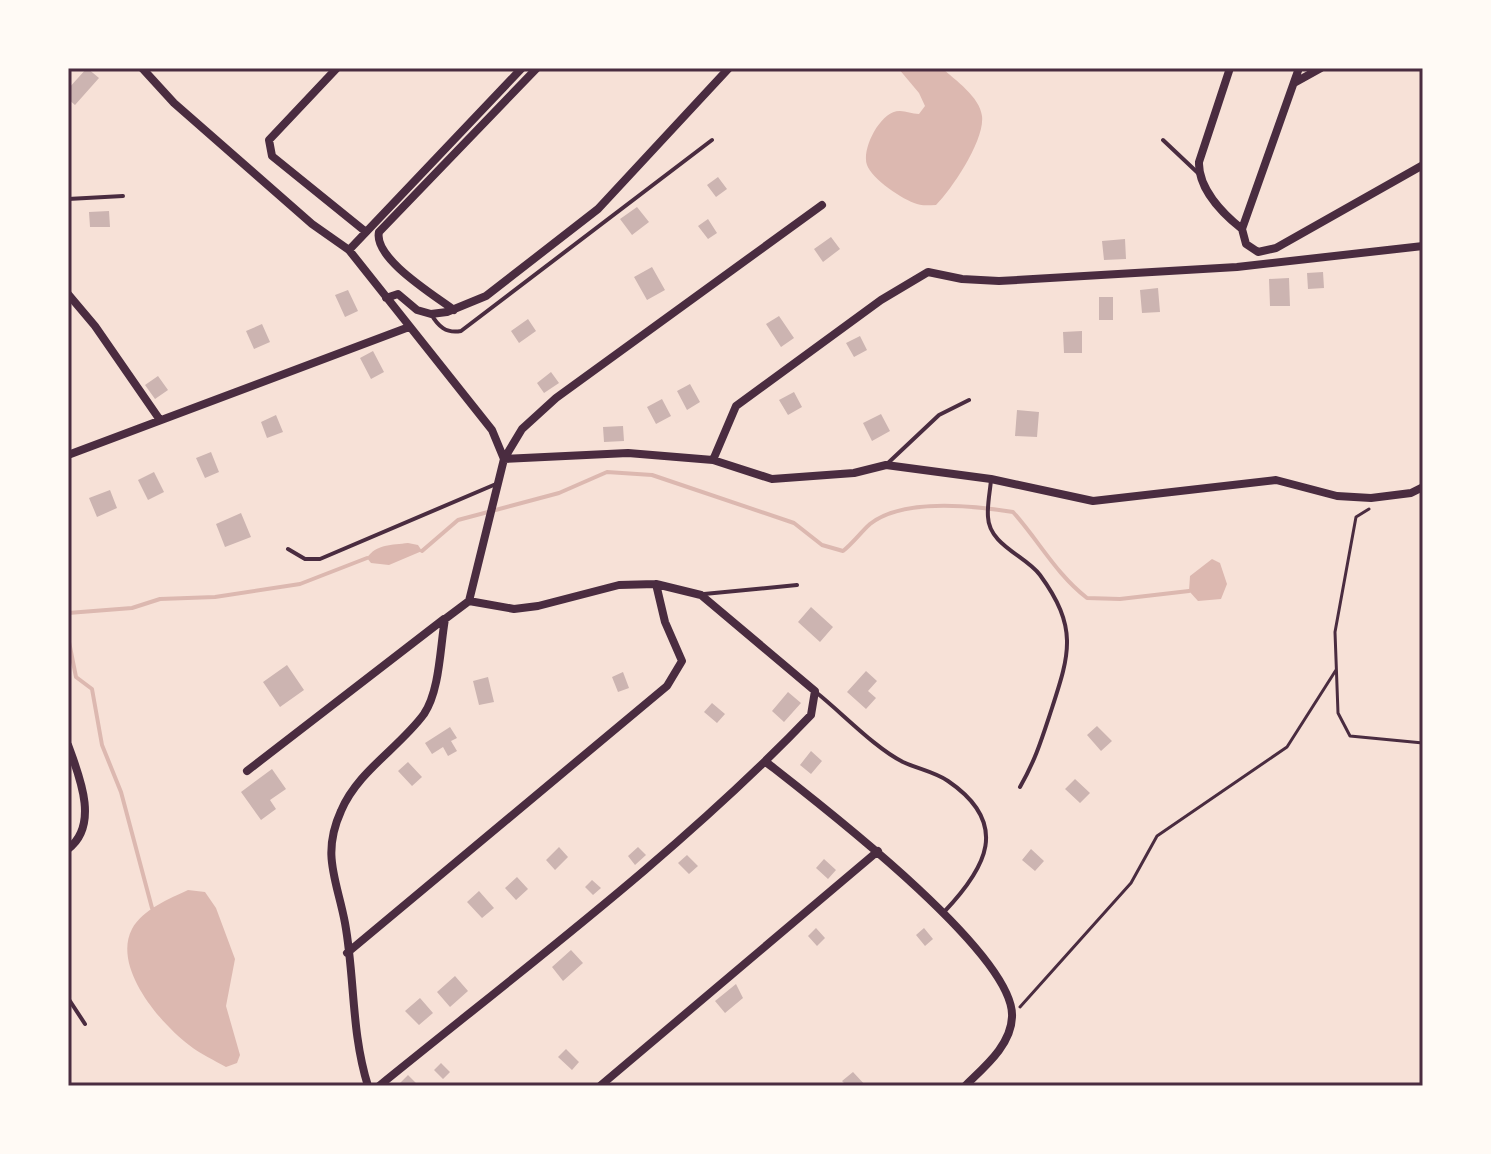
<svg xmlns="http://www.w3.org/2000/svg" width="1491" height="1154" viewBox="0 0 1491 1154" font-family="'Crimson Pro',serif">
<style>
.water{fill:#dcb8b0}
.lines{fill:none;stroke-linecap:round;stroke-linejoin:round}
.stream{stroke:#dcb8b0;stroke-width:4}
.building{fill:#ccb4b1}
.path{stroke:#4a2c40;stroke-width:3}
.service{stroke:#4a2c40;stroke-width:4}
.minor{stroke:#4a2c40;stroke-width:8}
.neatline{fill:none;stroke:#4a2c40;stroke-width:3}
</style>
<rect width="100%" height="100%" fill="#f7e1d7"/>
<path class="water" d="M898,68H942C955,80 980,97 982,116C985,140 952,189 936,205C930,205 922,206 917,204C903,200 872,179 867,165C861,149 881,110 900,111C906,111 912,114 919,114L925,106L919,93Z
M408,543L418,545L422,551L389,565L371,563L367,558C376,544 392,545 408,543Z
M1212,559L1220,563L1227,584L1221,599L1198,601L1189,591L1190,576Z
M188,890L205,892L216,908L235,959L226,1006L240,1055L237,1063L226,1067C214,1060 200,1054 189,1045C160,1023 112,967 132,929C143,909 169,899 188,890Z"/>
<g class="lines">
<path class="stream" d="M422,551L458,520L559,493L607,472L652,475L794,523L822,545L843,551C853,543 861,532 870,524C903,498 975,506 1013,512C1039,541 1056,574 1087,598L1120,599L1189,591
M68,613L132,608L160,599L215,597L300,584L367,558
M68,637L76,677L92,689L102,745L121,792L152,908"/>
</g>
<path class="building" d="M87,68L99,78L75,105L68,99V89Z
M718,177L727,189L716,197L707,185Z
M637,207L649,222L632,235L620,219Z
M109,211L110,227H90L89,212Z
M708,219L717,233L708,239L698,226Z
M831,237L840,249L823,262L814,249Z
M1125,239L1126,259L1104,260L1102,241Z
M652,267L665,290L647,300L634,277Z
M1323,272L1324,288L1308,289L1307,273Z
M1289,278L1290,306H1270L1269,279Z
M1158,288L1160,312L1142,313L1140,290Z
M348,290L358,311L345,317L335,295Z
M1099,297H1113V320H1099Z
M779,316L794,338L781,347L766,324Z
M528,319L536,331L519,343L511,331Z
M262,324L270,342L254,349L246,331Z
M1082,331V353H1064L1063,332Z
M860,336L867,350L854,357L846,343Z
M373,351L384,372L371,379L360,358Z
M551,372L559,383L544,393L537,383Z
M158,376L168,390L155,399L145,385Z
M690,384L700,402L687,410L677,391Z
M794,392L802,407L788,415L779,400Z
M662,399L671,416L656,424L647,407Z
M1017,410L1039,412L1037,437L1015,436Z
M881,414L890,431L872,441L863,423Z
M276,415L283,432L267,438L261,422Z
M623,426L624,441L604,442L603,427Z
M211,452L219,472L205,478L196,458Z
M154,472L164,492L148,500L138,480Z
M110,490L117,508L97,517L89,498Z
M241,513L251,537L225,547L216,524Z
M811,607L833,627L820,642L798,622Z
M287,665L304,690L280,707L263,682Z
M866,671L877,681L868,691L876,698L866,709L847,692Z
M623,672L629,688L618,692L612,677Z
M488,677L494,702L479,705L473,681Z
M788,692L801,703L784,722L772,711Z
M712,703L725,714L717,723L704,712Z
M1097,726L1112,741L1101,751L1087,735Z
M450,727L457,738L451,741L457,751L448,756L443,747L432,754L425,743Z
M811,751L822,761L811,774L800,765Z
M408,762L422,777L412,786L398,771Z
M272,769L286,789L270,800L276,809L261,820L241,792Z
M1075,779L1090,793L1080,803L1065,789Z
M559,847L568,857L555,870L546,860Z
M638,847L646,855L635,865L628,856Z
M1031,849L1044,861L1035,871L1022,860Z
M687,855L698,866L689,874L678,863Z
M824,859L836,870L828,879L816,868Z
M517,877L528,889L516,900L505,888Z
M592,880L601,888L593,895L585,887Z
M479,891L494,908L482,918L467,902Z
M816,928L825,938L817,946L808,936Z
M924,928L933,939L925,946L916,935Z
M571,950L583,963L563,981L552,967Z
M455,976L468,991L450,1007L437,992Z
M736,984L743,998L725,1013L715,1001Z
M420,998L433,1013L419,1025L405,1011Z
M566,1049L579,1062L572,1070L558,1057Z
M441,1063L450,1072L443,1079L434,1070Z
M853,1072L866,1086H847L842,1081Z
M408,1075L419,1086H397Z"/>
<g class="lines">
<path class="path" d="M1369,509L1356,517L1335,632L1338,713L1350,736L1423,743
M1020,1007L1131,883L1157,836L1287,747L1336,670"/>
<path class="service" d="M1163,140L1199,174
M68,199L123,196
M431,314C438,326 446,334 461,331L712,140
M888,463L939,415L969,400
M991,480C990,492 987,505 988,517C989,545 1026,556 1040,575C1078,627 1070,653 1052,708C1042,738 1036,759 1020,787
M288,549L305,559H320L496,484
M704,594L797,585
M817,693C842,713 875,748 903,762C918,769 935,772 948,781C1011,824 986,868 944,912
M68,998L85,1024"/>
<path class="minor" d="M142,68L174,103L312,224L349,250L492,430L504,459L469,601L445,619C440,647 440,690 424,714C399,748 358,771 341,811C321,855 337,880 345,923C355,978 351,1032 368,1086
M337,68L269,140L272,156L366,232
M1230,68L1199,162C1198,188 1222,213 1242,229
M1299,68L1242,229L1246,244L1258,252L1276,248L1423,165
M1294,83L1321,68
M349,250L522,68
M68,294L95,326L160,420
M386,298L398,294L417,310L431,314L447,312L486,296L598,209L729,68
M454,310C434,295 373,258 379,232L537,68
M68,455L409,327
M504,459L628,453L713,460L772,479L854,473L886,465L991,479L1093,501L1276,480L1337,496L1371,498L1411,493L1423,487
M504,459L522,429L556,398L822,205
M713,460L736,406L881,300L928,272L962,279L999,281L1237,267L1423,246
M68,745C79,775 100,825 68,849
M766,762C817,802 1016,954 1012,1017C1011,1046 983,1068 965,1086
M247,771L444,619
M347,953L667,686L682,661L665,622L656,584
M379,1086C523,969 683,849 811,715L815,691L701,595L656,584L619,585L538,606L514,609L469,601
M600,1086L878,851"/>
</g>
<rect width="1491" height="1154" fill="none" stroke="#fffaf5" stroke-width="140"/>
<rect x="70" y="70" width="1351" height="1014" class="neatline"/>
</svg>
